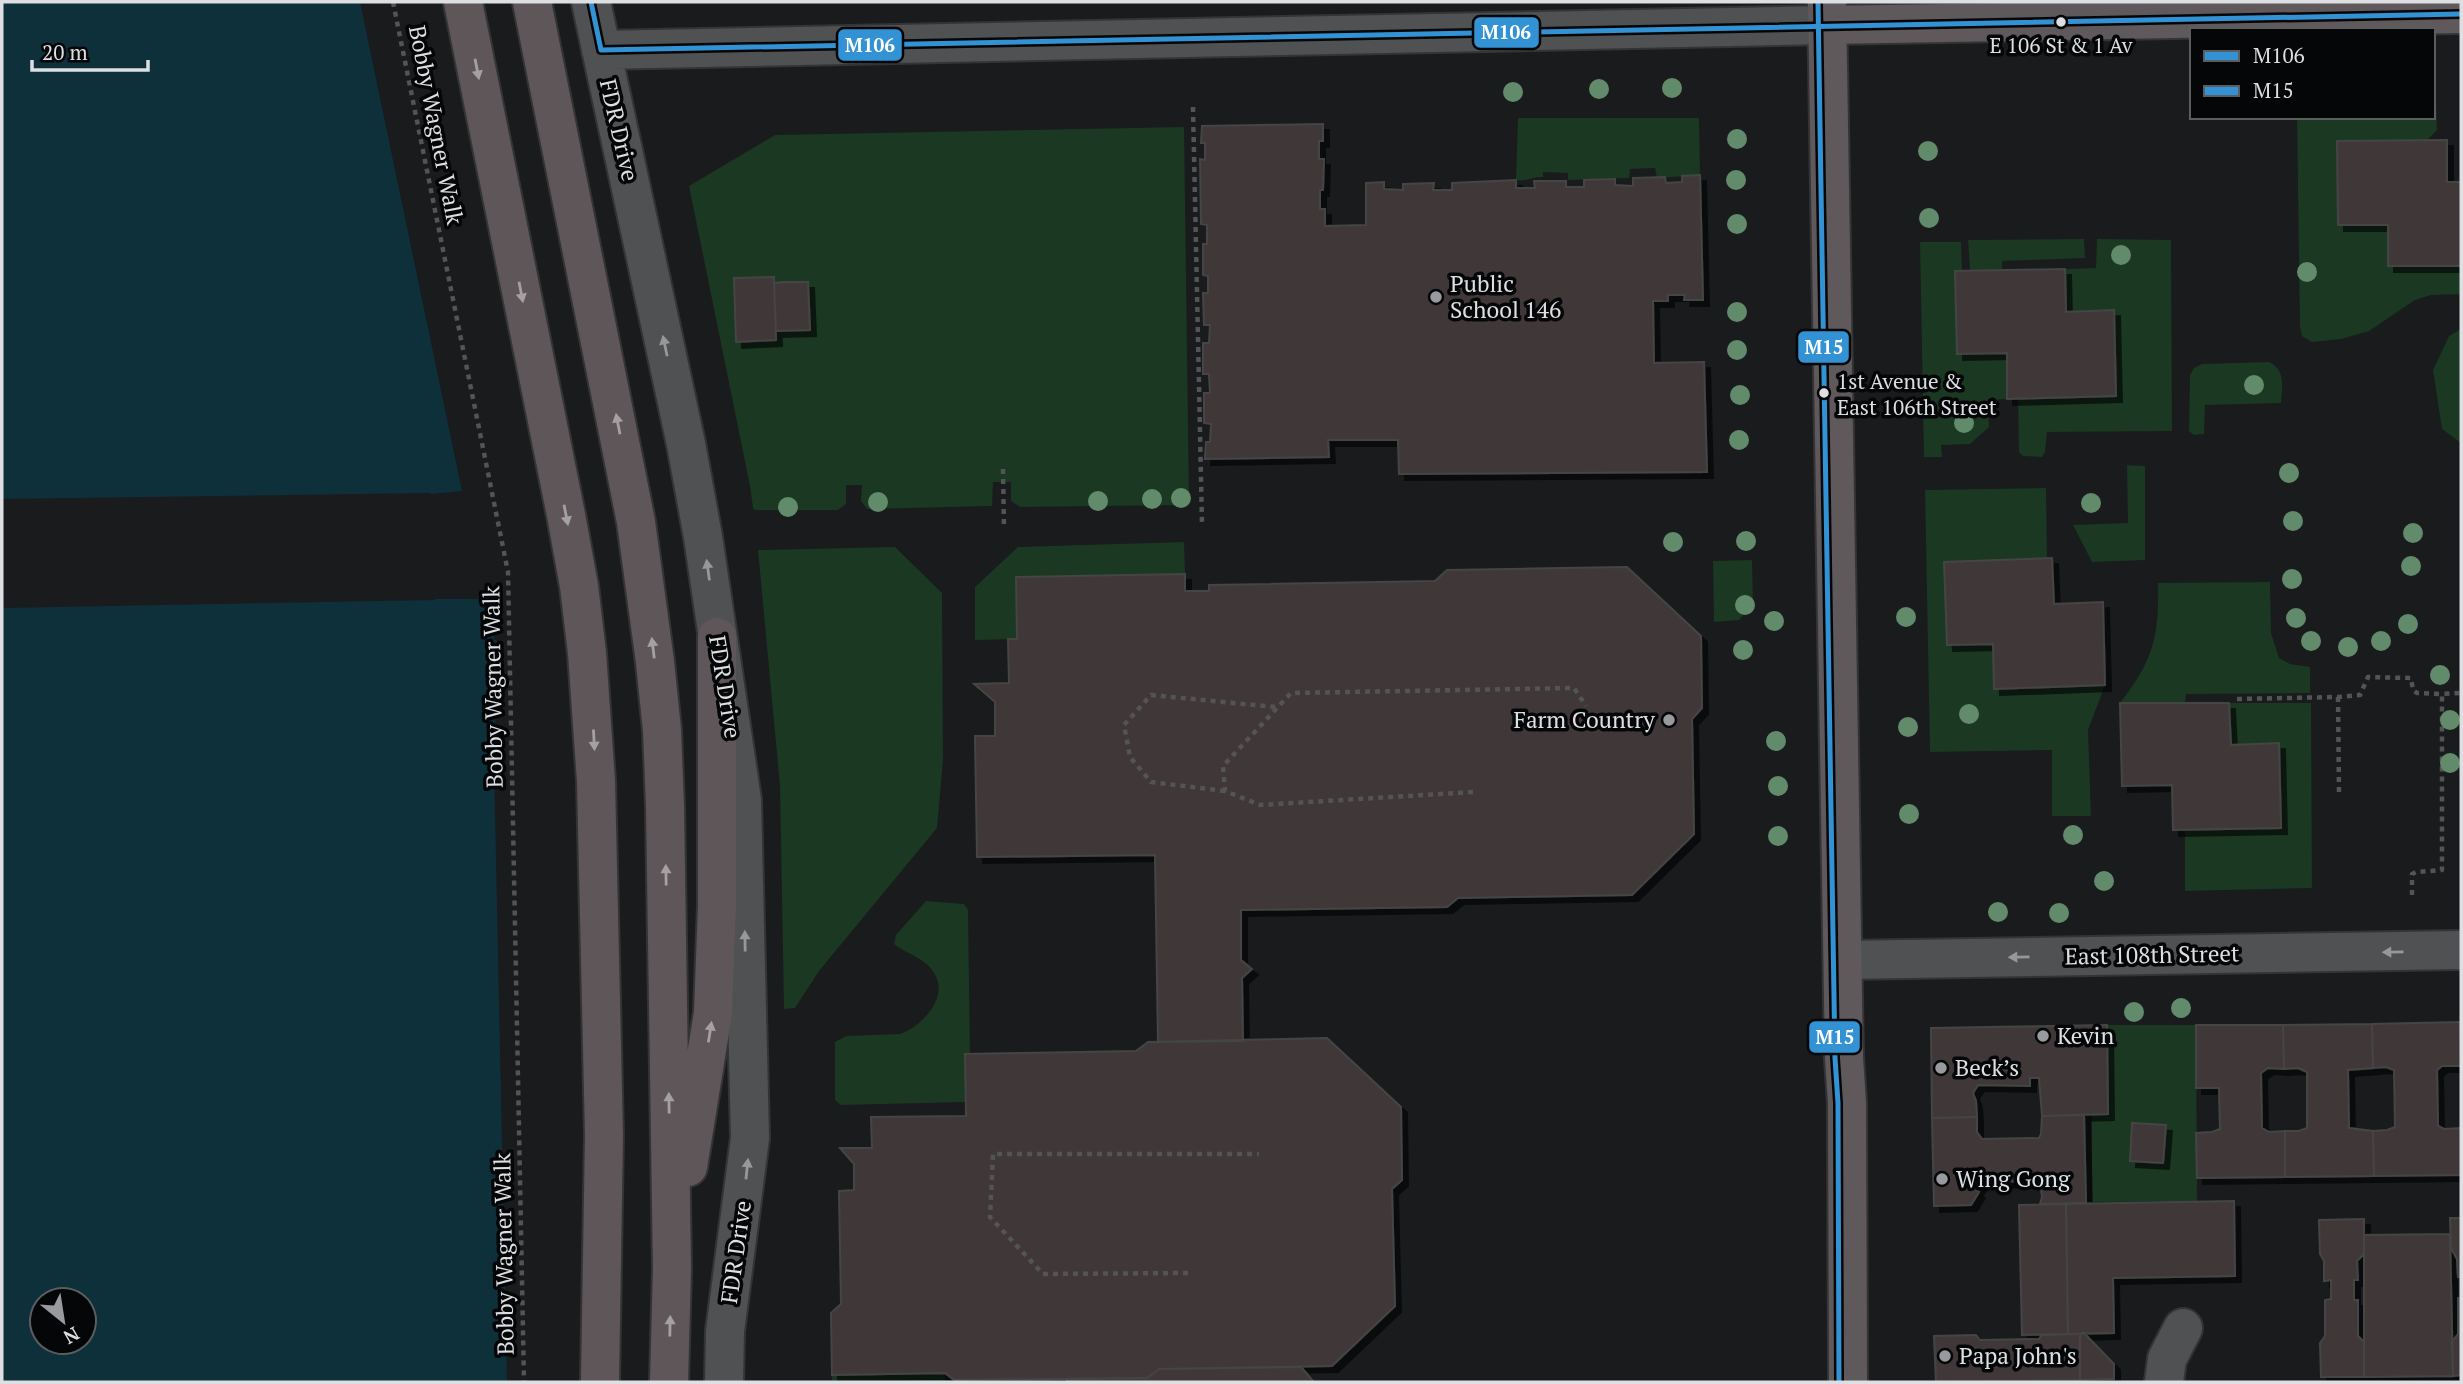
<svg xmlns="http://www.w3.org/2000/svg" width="2463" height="1384" viewBox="0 0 2463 1384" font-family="'PT Serif',serif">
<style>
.green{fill:#1a3822}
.water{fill:#0d303b;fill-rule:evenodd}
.pier{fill:#191b1d}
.building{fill:#3f3837;stroke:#454545;stroke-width:2;filter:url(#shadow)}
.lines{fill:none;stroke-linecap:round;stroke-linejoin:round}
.minor-casing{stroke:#343437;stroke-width:42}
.major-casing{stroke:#343437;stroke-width:42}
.highway-casing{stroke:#343437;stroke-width:42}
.path{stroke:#525455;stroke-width:4.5;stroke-dasharray:5 5;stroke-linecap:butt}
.minor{stroke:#4f5152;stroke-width:38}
.major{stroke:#5f595c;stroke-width:38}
.highway{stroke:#5f5659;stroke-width:38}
.bus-1-casing{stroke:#050607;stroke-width:10}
.bus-2-casing{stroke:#050607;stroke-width:10}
.bus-1{stroke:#3392d4;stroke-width:5}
.bus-2{stroke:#3392d4;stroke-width:5}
.tree{fill:#628b6c}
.oneway{fill:#a4a1a4}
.oneway2{fill:#96989a}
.bus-dot{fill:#dddfe2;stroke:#050607;stroke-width:2.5}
.poi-dot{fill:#989a9d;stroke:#050607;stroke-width:2.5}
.labels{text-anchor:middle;stroke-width:7;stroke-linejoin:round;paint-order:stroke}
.bus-label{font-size:21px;fill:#dddfe2;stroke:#050607}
.street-label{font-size:23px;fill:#dddfe2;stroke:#050607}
.poi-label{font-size:23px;fill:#dddfe2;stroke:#050607;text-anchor:start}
.line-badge{stroke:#050607;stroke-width:2.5}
.badge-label{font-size:19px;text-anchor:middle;font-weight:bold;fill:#fff}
</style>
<defs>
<filter id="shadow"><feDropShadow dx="6" dy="6" stdDeviation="0" flood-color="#0009"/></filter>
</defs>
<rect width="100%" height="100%" fill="#191b1d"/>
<path class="green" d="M2433,104H2436L2437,130L2427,140L2337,141L2338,225H2388V266H2461V294L2431,295L2415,300L2369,331L2341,339L2312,342L2302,336L2300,326L2297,117H2433Z
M1518,118H1699L1700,175L1657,178L1655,168L1630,169L1629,178L1568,180V173L1543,172V177C1533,176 1526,182 1516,180Z
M1184,127L1189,500L1184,505L1020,507L1011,501V482H993L992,506L867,509L861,501L862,485H846V504L838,510H755L753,508L750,486L689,186L775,135Z
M2084,239L2085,258L2002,261V270L1970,271L1968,240Z
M2097,239L2171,240L2172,431L2047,432L2045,452L2042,457L2023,456L2019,452L2018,399L2116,396L2114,311L2066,312L2065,269L2096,268Z
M1920,242H1961L1962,271L2007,353V399L1988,400L1989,427L1970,444L1941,445L1942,457H1924Z
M2461,329V443L2442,429L2433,370L2449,336Z
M2269,362C2286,370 2282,386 2281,403L2205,405L2204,434L2194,435L2189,431L2190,375L2194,368L2202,364Z
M2127,465L2145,466V560L2092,562L2073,525L2128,523Z
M2046,488L2047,559L1945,563L1947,645L1993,644L1995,689L2105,685L2088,730L2091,816H2052V750L1930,752L1925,490Z
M1184,542L1185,574L1074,577L1017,639L975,640V587L1018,547Z
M895,547L942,593L943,760L937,828L819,971L795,1008L784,1009L780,786L758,550Z
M1752,560L1753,604L1739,620L1714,622L1713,561Z
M2270,582L2271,633L2279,658L2290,664L2310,667V693L2186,694L2185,704L2120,703C2154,659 2159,637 2158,583Z
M2229,703H2311L2312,888L2185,891V830L2281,828L2279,744L2231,745Z
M926,901L964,904L968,910L970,1054L965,1055L966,1102L841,1105L835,1100V1042L846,1036L900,1034C921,1027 950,997 934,973C925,958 907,954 894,944L896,935Z
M2107,1025H2196L2197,1201L2092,1202V1115L2107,1114Z
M945,1373V1382H832V1375Z"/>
<path class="water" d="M2,2H360L462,491L430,494L435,599H483L495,610L494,639L498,642L494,764L507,1382H2ZM42,1300H84V1342H42Z"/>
<path class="pier" d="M430,493L435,600L2,608V499Z"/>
<path class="building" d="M1323,124V141H1319V159H1324L1323,190H1320V209H1325V226L1366,225V183L1384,182V189L1403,190V184L1434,183L1433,190H1452V183L1516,180V188H1535L1534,181H1566V187H1584V180L1615,179V185L1633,186V178L1665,177L1666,183L1682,182V176L1700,175L1703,300H1684L1685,295H1668V301H1653L1654,363L1704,362L1707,472L1399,474L1398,440H1328L1329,457L1205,459L1206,442H1210L1211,424L1204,423V393H1210L1209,374H1203V343H1209L1210,325H1204L1203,293H1208V276L1203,275V244H1207V225L1201,224L1200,159L1205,160V143H1201L1202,126Z
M2447,140V182H2461V266H2388V225H2338L2337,141Z
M2065,269L2066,312L2114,310L2116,396L2007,399V353L1957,354L1955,271Z
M774,277L776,340L736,342L734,278Z
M784,282H808L810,330L776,331L774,283Z
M2052,558L2054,604L2103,602L2105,685L1994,689L1993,644L1947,645L1944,562Z
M1627,567L1701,636L1702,708L1692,719L1694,834L1632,895L1458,898L1447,907L1241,910V960L1252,969L1242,978L1243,1041L1158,1042L1155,855L977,857L975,736H995V702L974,684L1009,683L1008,639H1017L1016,577L1185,574V591H1209V585L1435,581L1447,570Z
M2120,703H2229L2231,745L2279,743L2281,828L2173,830L2172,785L2122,786Z
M2460,1022L2461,1066H2442L2437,1070L2438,1126L2444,1129L2461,1128V1175L2374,1176L2373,1131L2387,1130L2395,1127L2394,1070L2386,1067L2373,1068L2372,1024Z
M2372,1024L2373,1068L2348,1070L2349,1128L2373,1131L2374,1176L2285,1177V1131H2299L2307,1128V1072L2298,1068L2284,1069L2283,1025Z
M2107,1025L2108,1114L2042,1116L2039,1078H2030V1086L1978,1085L1973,1093L1976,1101L1977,1117L1932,1118L1931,1028Z
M2196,1025H2283L2284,1069L2268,1068L2261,1073L2262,1128L2269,1132L2285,1131V1177L2197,1178L2196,1133L2212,1132L2220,1129L2219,1088H2196Z
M1327,1038L1401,1107L1402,1180L1392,1189L1395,1306L1332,1366L1159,1369L1147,1378L954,1380L945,1373L832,1375L831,1313L841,1304L839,1191L854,1190V1164L840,1148H872L871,1117L966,1116L965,1054L1136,1051L1148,1042Z
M2084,1115L2086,1203L2040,1204L2042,1197L2040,1181L1983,1182L1976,1190L1979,1192L1971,1205L1934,1206L1932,1118L1977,1117V1132L1982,1139L2039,1138L2041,1134L2042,1116Z
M2132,1123L2166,1125L2163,1163L2130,1161Z
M2234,1201L2235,1276L2113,1278L2114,1333L2068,1334L2066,1204Z
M2066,1204L2068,1334L2022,1335L2019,1205Z
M2450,1218H2461V1277H2458L2457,1259L2451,1248Z
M2364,1219V1254L2357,1261L2358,1280H2354V1300H2358V1336L2364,1342V1377H2321L2320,1343L2325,1336V1300L2331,1299V1280L2324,1281V1261L2320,1254L2319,1220Z
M2450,1234L2453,1376L2364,1377V1235Z
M2458,1298H2461V1375L2453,1376L2452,1342L2458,1334Z
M2084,1333L2114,1364V1379L2080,1380V1334Z
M2080,1334V1380L1936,1382L1934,1336L1976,1335L1980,1340L2039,1339L2042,1335Z
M1301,1367L1314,1382H1067V1379L1147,1378L1159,1369Z"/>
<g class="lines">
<g class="minor-casing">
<path id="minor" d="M591,2L686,444L703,537L742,800L750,1138L725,1331L724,1382
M601,50L1827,25
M1843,960L2461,950
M2164,1382L2167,1359L2183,1328"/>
</g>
<g class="major-casing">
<path id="major" d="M1827,2L1844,1058L1847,1103L1848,1382
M1827,25L2461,14"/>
</g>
<g class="highway-casing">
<path id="highway" d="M463,2L566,515L579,586L587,653L596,781L604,1135L600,1382
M532,2L636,522L655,662L662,730L665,806L672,1269L669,1382
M688,1167L713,1013L717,905V637"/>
</g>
<path class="path" d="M393,2L508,572L524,1382
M1193,107L1202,524
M1003,469L1004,529
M2338,697L2339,796
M2237,699L2338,697L2360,695L2368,677L2411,678L2413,690L2417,693L2442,694
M1225,791L1151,782L1130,757L1124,725L1151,695L1275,707
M1473,792L1260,805L1225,791L1223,766L1291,693L1574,688L1586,706
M2412,895V874L2416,872L2442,870V694L2460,693
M1188,1273L1043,1274L990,1217L993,1154H1259"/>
<use href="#minor" class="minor"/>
<use href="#major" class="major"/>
<use href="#highway" class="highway"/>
<g class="bus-1-casing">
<path id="bus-1" d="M591,2L601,50L2461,14"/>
</g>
<g class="bus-2-casing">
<path id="bus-2" d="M1818,2L1835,1058L1838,1103L1839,1382"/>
</g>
<use href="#bus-1" class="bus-1"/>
<use href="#bus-2" class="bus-2"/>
</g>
<g class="tree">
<circle cx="1672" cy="88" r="10"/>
<circle cx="1599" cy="89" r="10"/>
<circle cx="1513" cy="92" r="10"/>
<circle cx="1737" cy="139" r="10"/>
<circle cx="1928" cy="151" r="10"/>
<circle cx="1736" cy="180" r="10"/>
<circle cx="1929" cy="218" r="10"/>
<circle cx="1737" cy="224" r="10"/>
<circle cx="2121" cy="255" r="10"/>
<circle cx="2307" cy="272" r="10"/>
<circle cx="1737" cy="312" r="10"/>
<circle cx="1737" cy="350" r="10"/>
<circle cx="2254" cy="385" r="10"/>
<circle cx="1740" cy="395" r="10"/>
<circle cx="1964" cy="423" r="10"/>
<circle cx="1739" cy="440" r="10"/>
<circle cx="2289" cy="473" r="10"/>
<circle cx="1181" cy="498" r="10"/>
<circle cx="1152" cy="499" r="10"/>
<circle cx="1098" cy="501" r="10"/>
<circle cx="878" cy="502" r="10"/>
<circle cx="2091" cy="503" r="10"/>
<circle cx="788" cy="507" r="10"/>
<circle cx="2293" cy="521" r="10"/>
<circle cx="2413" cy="533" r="10"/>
<circle cx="1746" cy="541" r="10"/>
<circle cx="1673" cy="542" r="10"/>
<circle cx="2411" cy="566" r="10"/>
<circle cx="2292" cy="579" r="10"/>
<circle cx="1745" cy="605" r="10"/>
<circle cx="1906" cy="617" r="10"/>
<circle cx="2296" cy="618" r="10"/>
<circle cx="1774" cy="621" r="10"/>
<circle cx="2408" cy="624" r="10"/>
<circle cx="2311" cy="641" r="10"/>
<circle cx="2381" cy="641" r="10"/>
<circle cx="2348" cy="647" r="10"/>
<circle cx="1743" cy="650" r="10"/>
<circle cx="2440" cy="675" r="10"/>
<circle cx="1969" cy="714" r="10"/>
<circle cx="2450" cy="720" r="10"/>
<circle cx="1908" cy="727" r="10"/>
<circle cx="1776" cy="741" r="10"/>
<circle cx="2450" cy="763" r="10"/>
<circle cx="1778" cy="786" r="10"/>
<circle cx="1909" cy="814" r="10"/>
<circle cx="2073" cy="835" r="10"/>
<circle cx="1778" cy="836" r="10"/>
<circle cx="2104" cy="881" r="10"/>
<circle cx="1998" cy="912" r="10"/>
<circle cx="2059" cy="913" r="10"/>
<circle cx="2181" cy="1008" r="10"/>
<circle cx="2134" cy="1012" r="10"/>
</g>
<defs><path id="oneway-solid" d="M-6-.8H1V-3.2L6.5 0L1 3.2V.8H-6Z" transform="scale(1.75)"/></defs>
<g class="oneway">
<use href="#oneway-solid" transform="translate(477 69) rotate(79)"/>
<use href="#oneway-solid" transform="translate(521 292) rotate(79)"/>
<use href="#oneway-solid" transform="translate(618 424) rotate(-101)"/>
<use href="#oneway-solid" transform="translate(566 515) rotate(79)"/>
<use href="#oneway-solid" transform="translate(653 648) rotate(-97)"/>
<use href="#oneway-solid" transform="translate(594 740) rotate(87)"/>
<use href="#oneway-solid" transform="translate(666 875) rotate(-91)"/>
<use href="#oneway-solid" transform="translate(710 1032) rotate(-81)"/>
<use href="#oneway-solid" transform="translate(669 1103) rotate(-91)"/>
<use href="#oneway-solid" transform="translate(670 1326) rotate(-89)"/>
</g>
<g class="oneway2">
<use href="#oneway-solid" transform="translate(665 346) rotate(-102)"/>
<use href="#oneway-solid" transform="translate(708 570) rotate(-98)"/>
<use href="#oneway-solid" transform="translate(745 941) rotate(-91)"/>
<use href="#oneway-solid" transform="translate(2393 952) rotate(179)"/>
<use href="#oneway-solid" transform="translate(2019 957) rotate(179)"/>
<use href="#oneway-solid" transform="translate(747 1169) rotate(-84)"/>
</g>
<g class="bus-dot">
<circle cx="2061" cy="22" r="6"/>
<circle cx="1824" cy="393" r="6"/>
</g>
<g class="poi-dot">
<circle cx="1436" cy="297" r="7"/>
<circle cx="1669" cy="720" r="7"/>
<circle cx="2043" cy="1036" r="7"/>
<circle cx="1941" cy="1068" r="7"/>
<circle cx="1942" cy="1179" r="7"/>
<circle cx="1945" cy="1356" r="7"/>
</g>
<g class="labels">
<g class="bus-label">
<text x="2061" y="53">E 106 St &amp; 1 Av</text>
<text x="1837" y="389" text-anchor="start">1st Avenue &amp;<tspan x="1837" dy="26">East 106th Street</tspan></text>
</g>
<g class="street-label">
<text transform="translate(436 125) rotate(79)" y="8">Bobby Wagner Walk</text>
<text transform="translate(619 130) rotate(77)" y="8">FDR Drive</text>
<text transform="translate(493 687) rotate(-91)" y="8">Bobby Wagner Walk</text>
<text transform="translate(725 687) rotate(81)" y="8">FDR Drive</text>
<text transform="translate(2152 955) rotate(-1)" y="8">East 108th Street</text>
<text transform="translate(736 1252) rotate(-82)" y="8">FDR Drive</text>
<text transform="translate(504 1254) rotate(-91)" y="8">Bobby Wagner Walk</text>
</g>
<g class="poi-label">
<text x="1450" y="292">Public<tspan x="1450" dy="26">School 146</tspan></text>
<text x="1655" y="728" text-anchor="end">Farm Country</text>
<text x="2057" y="1044">Kevin</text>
<text x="1955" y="1076">Beck’s</text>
<text x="1956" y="1187">Wing Gong</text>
<text x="1959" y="1364">Papa John's</text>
</g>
</g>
<g class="line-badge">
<rect x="1473" y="16" width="67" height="33" rx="7" fill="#3392d4"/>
<rect x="837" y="28" width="66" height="34" rx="7" fill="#3392d4"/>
<rect x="1797" y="330" width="53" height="34" rx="7" fill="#3392d4"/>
<rect x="1808" y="1020" width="53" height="34" rx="7" fill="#3392d4"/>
</g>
<g class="badge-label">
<text x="1506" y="39">M106</text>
<text x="870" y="52">M106</text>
<text x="1824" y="354">M15</text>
<text x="1835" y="1044">M15</text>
</g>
<rect width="2463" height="1384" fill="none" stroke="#dddfe2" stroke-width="7"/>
<rect x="2190" y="28" width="245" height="91" fill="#050607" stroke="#5b5d5f" stroke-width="2"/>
<rect x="2204" y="51" width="35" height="10" fill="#3392d4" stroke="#5b5d5f" stroke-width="2"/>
<text x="2253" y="63" font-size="21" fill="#dddfe2">M106</text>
<rect x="2204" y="86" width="35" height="10" fill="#3392d4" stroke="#5b5d5f" stroke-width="2"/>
<text x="2253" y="98" font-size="21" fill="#dddfe2">M15</text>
<g transform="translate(63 1321) rotate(150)"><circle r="33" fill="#050607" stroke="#5b5d5f" stroke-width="2"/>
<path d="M0-5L12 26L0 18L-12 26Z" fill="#989a9d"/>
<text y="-10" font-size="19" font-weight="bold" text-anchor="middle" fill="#dddfe2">N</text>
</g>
<path d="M32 60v10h116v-10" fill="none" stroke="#dddfe2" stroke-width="3.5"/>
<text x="42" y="60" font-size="21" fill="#dddfe2" stroke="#050607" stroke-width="5" paint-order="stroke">20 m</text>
</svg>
